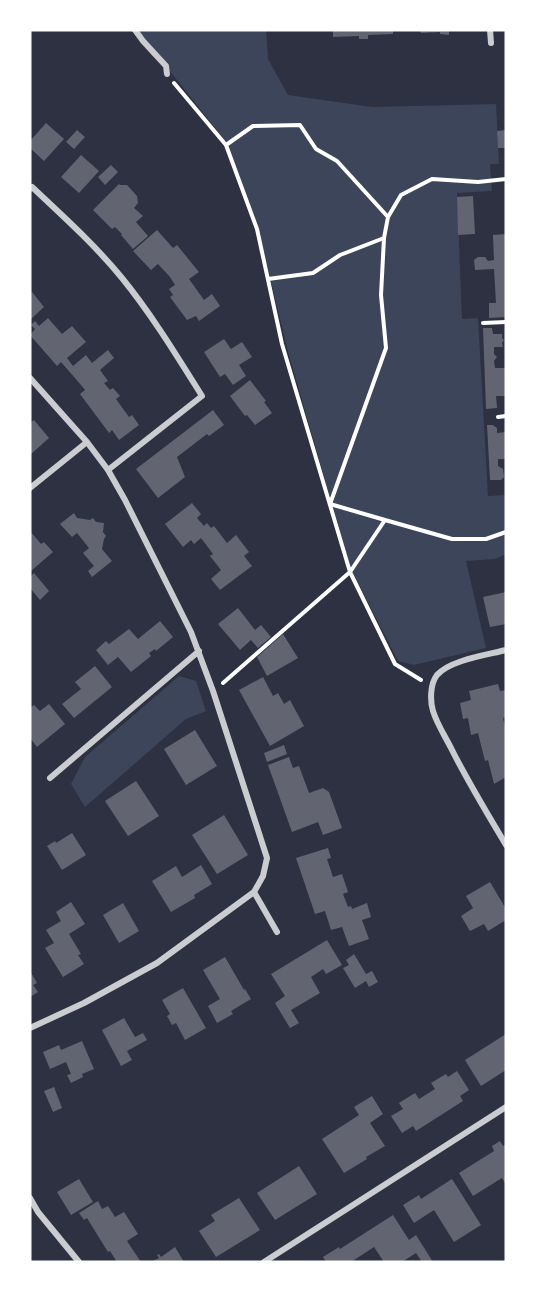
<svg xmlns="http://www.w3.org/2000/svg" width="536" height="1292" viewBox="0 0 536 1292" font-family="Helvetica,sans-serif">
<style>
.green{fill:#3c4559}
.building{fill:#626471}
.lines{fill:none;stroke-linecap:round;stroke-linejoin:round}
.path{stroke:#fff;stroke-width:4}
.minor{stroke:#caccd0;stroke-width:6}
</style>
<rect width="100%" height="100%" fill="#2d3142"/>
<path class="green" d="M137,30H266L268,59L288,95L372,107L496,104L499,164H490L492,191L457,193L462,319L478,318L488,496L506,495V554L495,559L466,561L486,648L414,665L398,661L351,569L288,352L257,223L228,144Z
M179,676L196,681L206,711L186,719L85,807L71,784L85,757Z"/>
<path class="building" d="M333,30H393V34L368,35V39H359V36L333,37Z
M420,30H449V35L440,34V32L421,33Z
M46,123L64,139L44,161L30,148V141Z
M77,130L85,137L74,149L66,142Z
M506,130V148H498L497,131Z
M81,155L99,171L79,193L61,177Z
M111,165L118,172L105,185L98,177Z
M119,184L120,185H127L137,196L138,203L134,208L143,216L136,222L148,236L133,249L121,235L122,234L115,227L112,229L93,210Z
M473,196L475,234L458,235L457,197Z
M157,230L173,248L177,245L199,272L189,279L204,300L212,294L220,306L199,321L196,316L187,320L170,297L173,295L169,289L175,285L170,277L158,264L151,270L133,251Z
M506,234V317L489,318V303H496L494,269L475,270L474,260L478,257H485L488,261L494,260L493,235Z
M32,292L44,307L30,320V294Z
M48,318L62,334L72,326L86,342L67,358L73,366L86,355L92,363L108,350L114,358L100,370L108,381L104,383L110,390L113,388L120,396L116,399L129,417L132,415L139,425L119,440L112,430L109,433L80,394L85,390L81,385L61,362L57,366L30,335L35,329L31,325L35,321L39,326Z
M483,328H492L493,334H502V338L504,340L502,343L503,347H494V354L497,357L494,361L495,368H506V396H496L497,408L486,409Z
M224,339L231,349L242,342L252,357L239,365L246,376L233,385L225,374L220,377L204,352Z
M250,380L266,401L264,402L272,413L255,425L247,415L245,416L230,396Z
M213,410L224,425L209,436L207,434L177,457L185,477L158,498L136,469Z
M34,420L49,438L30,455V423Z
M487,425H493L497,428V433L506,432V459H498V466L503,469L504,477L501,480H490Z
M192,503L201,514L197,518L204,526L207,523L211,528L214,526L227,543L236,535L249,552L244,556L252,566L220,590L211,579L221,570L210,556L213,554L201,538L194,544L191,540L183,547L165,524Z
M74,513L77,518L90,520L93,518L96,522L104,523L103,532L106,536L104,539L102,549L112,561L92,577L88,571L94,566L83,553L89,548L77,533L72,537L60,524Z
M30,531L41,544L44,542L53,552L31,571L30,570Z
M34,573L49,591L40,600L30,588V577Z
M506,592V624L490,627L483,597Z
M238,608L255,630L261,625L271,637L258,648L251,640L240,650L218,624Z
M160,621L173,637L156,651L155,649L149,653L151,656L131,672L118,657L108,665L96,650L106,641L109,644L129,629L138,639Z
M283,634L298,658L267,676L257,657Z
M95,666L112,687L74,718L62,704L81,689L75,682Z
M263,677L273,696L278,693L284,704L290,700L304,726L270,746L239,690Z
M498,684L500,691L506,690V717L503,718L506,731V777L494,784L488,760L485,761L478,733L471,735L468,718L463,719L460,703L471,700L469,691Z
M49,704L65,724L37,747L30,738V708L34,705L40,711Z
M195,730L217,766L186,785L164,749Z
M284,745L287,754L267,762L264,753Z
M289,757L293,768L299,766L309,793L323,788L329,792L342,828L323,835L318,822L292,832L268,765Z
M136,781L159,816L128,836L105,801Z
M224,815L248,855L217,874L192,835Z
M72,833L86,855L62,870L47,846L55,841L56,843Z
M328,848L331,858L327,859L333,877L342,874L348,892L343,894L348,907L351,906L352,909L367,903L371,917L362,920L369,939L349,946L342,927L331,930L325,911L315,914L296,858Z
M201,865L212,884L194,895L195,898L171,912L152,881L176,866L182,877Z
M490,882L506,909V920L488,931L484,924L470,931L461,916L473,908L466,896Z
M71,902L85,924L69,934L81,954L78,955L84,964L63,977L45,948L54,943L46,930L61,921L56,912Z
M123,903L139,931L119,943L103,915Z
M327,940L342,965L326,974L323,969L311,977L320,993L291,1010L299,1023L290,1028L275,1003L285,996L271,974Z
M354,954L366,974L372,971L378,982L369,987L366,981L355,988L343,968L349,965L346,960Z
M225,957L244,990L245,989L251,999L231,1011L233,1014L217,1023L208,1006L220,999L203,970Z
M30,971L37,983L33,985L38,992L30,997Z
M183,988L206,1028L185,1040L176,1023L172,1025L167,1016L170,1014L162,1000Z
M124,1018L135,1037L143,1033L147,1040L127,1051L132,1060L121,1066L102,1030Z
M506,1034V1070L481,1086L465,1060Z
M82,1041L94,1069L82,1074L83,1077L71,1083L67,1075L71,1074L66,1062L50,1069L43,1052L59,1045L61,1050Z
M457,1071L469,1090L460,1096L463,1101L416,1131L413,1126L402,1133L391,1116L403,1109L399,1103L415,1093L419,1099L435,1089L431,1083L446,1074L448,1077Z
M54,1087L62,1108L53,1112L44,1091Z
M372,1096L383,1114L370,1123L385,1146L366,1157L367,1159L344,1173L322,1139L359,1115L354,1107Z
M500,1141L503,1146L506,1144V1185L502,1178L473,1196L459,1173L494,1151L492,1146Z
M299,1166L317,1194L275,1220L257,1193Z
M79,1179L93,1202L71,1215L57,1192Z
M452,1179L481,1225L454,1242L434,1210L414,1223L403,1205L419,1195L421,1199Z
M239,1198L260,1230L216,1257L199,1231L215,1221L211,1215Z
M98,1201L102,1209L108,1206L115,1217L124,1212L138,1234L127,1241L141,1262H117L110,1251L108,1252L87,1218L84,1220L79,1213Z
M393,1215L409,1240L416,1235L433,1262H422L416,1253L402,1262H384L374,1247L351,1262H326L323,1257L339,1247L340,1249Z
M175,1247L184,1262H151L159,1258L157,1255L159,1254L161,1257Z"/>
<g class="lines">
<path class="path" d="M174,83L226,145L257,229L282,344L350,572L395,664L421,680
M226,145L253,126L300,125L316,149L337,161L388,217L401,195L432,179L478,182L506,179
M268,279L313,273L340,255L384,238
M483,323L506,322
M498,417L506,416
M385,520L330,504L386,348L381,295L384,238L388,217
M223,683L350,572L385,520L452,539H486L506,532"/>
<path class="minor" d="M135,30L143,41L166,66L167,74
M490,30L491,43
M30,189L32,187C63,216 95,245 122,278C152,315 177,356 202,396L108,470
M30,378L87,442L108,470L125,500L191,632L213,691L267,858L263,876L254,892L157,963L84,1003L30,1028
M30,488L87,442
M506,650C487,655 450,660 437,675C430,684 430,701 433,711C437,724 445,736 451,748C468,782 487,813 506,845
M50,778L199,651
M254,892L277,932
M30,1198L38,1212L79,1262
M264,1262L506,1107"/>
</g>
<rect width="536" height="1292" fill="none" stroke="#ffffff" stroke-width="63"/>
</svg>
